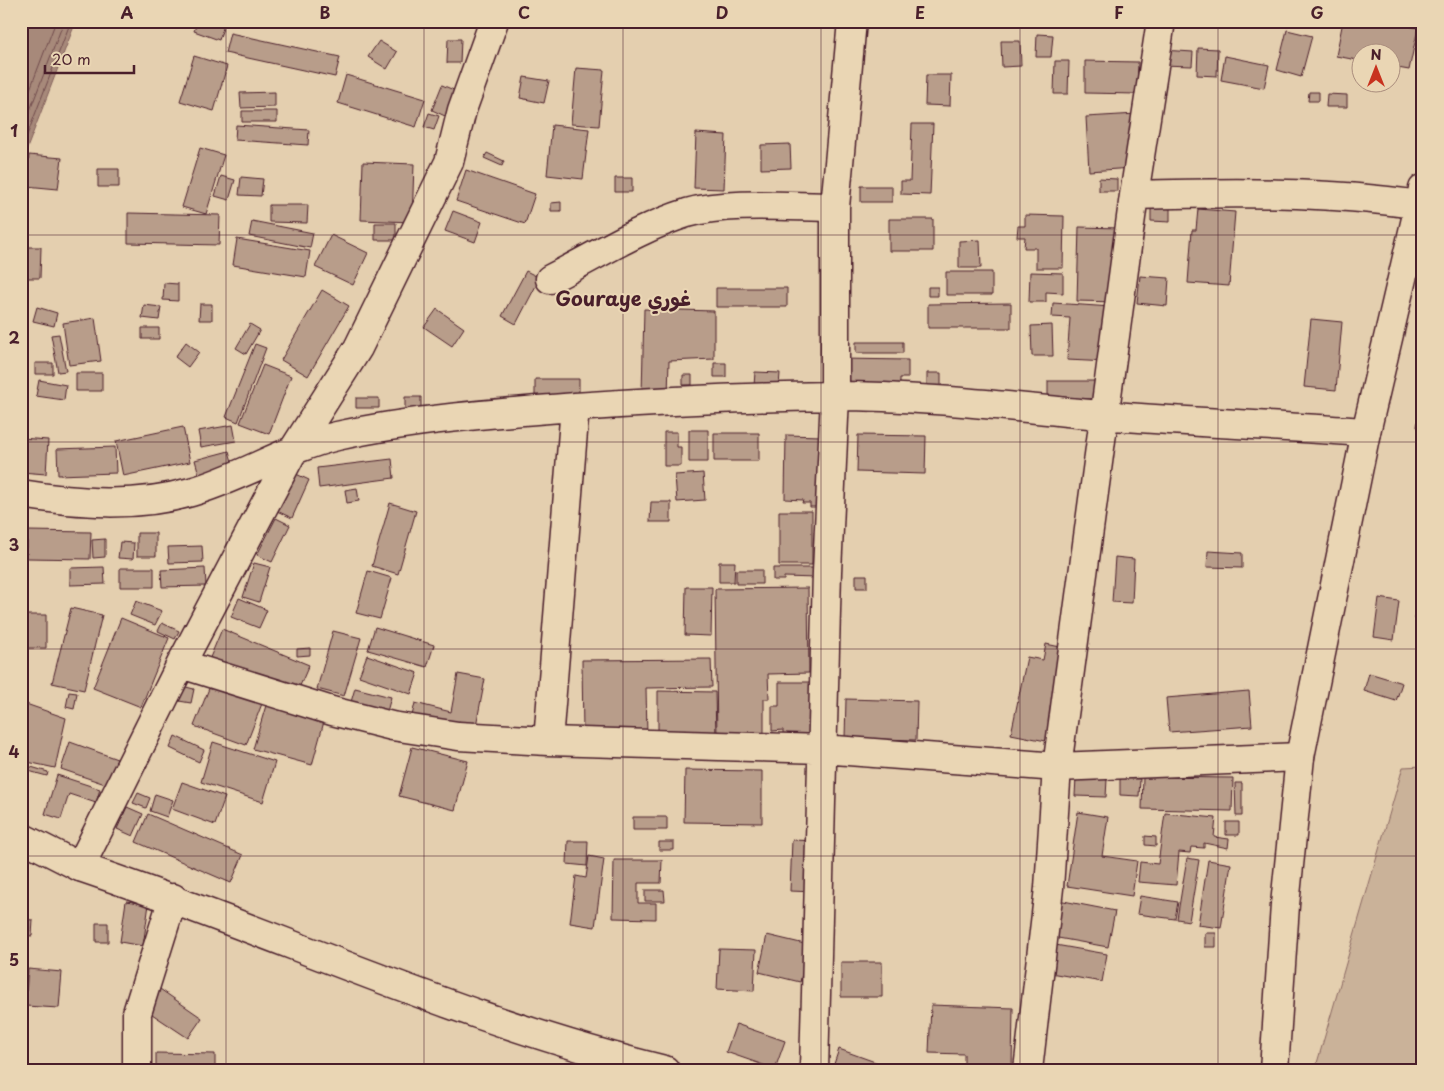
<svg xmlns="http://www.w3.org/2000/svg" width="1444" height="1091" viewBox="0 0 1444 1091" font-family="'Playpen Sans','Playpen Sans Arabic',sans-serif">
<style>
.green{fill:#cab299;stroke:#8a6862}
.water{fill:#a7897a;stroke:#825f5a}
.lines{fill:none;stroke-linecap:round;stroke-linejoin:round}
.shore{stroke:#6f494b;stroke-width:1}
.building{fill:#b89d8a;stroke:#4a1f2b}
.minor-casing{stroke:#4a1f2b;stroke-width:31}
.primary-casing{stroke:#4a1f2b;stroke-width:31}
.minor{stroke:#ead6b4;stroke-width:28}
.primary{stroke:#ead6b4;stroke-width:28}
.grid{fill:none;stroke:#4a1f2b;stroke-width:1;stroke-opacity:0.55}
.labels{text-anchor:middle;stroke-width:4;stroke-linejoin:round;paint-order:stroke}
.district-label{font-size:20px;font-weight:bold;fill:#4a1f2b;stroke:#ead6b4}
.neatline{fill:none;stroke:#4a1f2b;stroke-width:2}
.grid-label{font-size:16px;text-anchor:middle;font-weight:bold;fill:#4a1f2b}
</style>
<rect width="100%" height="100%" fill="#e4cfaf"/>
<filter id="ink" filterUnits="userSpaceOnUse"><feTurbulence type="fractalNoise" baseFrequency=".02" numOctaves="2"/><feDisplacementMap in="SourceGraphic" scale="10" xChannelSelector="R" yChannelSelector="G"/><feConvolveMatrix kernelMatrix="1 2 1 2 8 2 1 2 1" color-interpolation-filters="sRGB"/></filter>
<g filter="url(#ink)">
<path class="green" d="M1423,766V1070H1315L1403,767Z"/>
<path class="water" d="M21,21H76L21,164Z"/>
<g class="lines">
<path class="shore" d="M21,113L56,21
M21,134L64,21
M21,151L71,21"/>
</g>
<path class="building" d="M198,21H212L224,25L219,40L194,31Z
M1343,21H1382L1418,28L1409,70L1392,67V52H1362V61L1336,56Z
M1287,30L1312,36L1301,77L1277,70Z
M230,33L340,57L335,77L225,53Z
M1037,34L1053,35L1051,57H1036Z
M448,39H461L460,63H447Z
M379,41L397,52L387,69L368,57Z
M1001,41H1020L1021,66L1002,67Z
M1198,48L1218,49L1217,76L1197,75Z
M1162,50L1193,52L1192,66L1161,65Z
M194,56L227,66L214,111L180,101Z
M1225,56L1269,65L1264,88L1221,80Z
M1055,61H1069L1068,94H1054Z
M1085,61L1138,62L1137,94L1085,93Z
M576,68L604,70L599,126L571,124Z
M346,75L425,99L416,127L338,103Z
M926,75H951L950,106L925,105Z
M524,77L549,81L544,103L520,98Z
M442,85L456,91L445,116L432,110Z
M275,92V107L241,108L240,93Z
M1309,92H1319V101H1308Z
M1327,94L1347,95V107H1326Z
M242,111H277V122H242Z
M429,113L439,116L434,130L424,127Z
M1137,114L1132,168L1089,171L1086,117Z
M912,124H933L930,195L901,194V181H910Z
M236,125L309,130L308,145L235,140Z
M552,125L589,129L583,179L547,175Z
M696,133L726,135L724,189L694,188Z
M790,144L791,168L761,169V145Z
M200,148L224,155L206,214L182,207Z
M487,153L504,161L502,166L484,158Z
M29,155L62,158L58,189L26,186Z
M363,162L414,164L412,222L361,220Z
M98,169H119V187H98Z
M466,170L535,194L525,224L456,201Z
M221,176L235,180L229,200L215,196Z
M241,177L263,179L261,196L239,195Z
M615,178H632V192H615Z
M1099,178L1117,179V191H1099Z
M861,186H892V202H861Z
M561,202V211H551V203Z
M269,205H308L307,223L269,222Z
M1151,205L1170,206V222L1151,221Z
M1198,209L1235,212L1229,286L1188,283L1192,230H1196Z
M453,211L482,222L475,242L445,231Z
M128,213L220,215L219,245L128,243Z
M1025,215L1064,216L1063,268H1036V248H1024L1025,237H1017L1018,226H1025Z
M889,219H933V251H889Z
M252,221L313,233L310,248L249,236Z
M375,223H396V240H375Z
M1079,227L1120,228L1117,302L1077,301Z
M331,235L368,253L353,285L315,267Z
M237,239L310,251L306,277L233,265Z
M980,240L981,268H959V241Z
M21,247H41L40,278H21Z
M526,271L540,278L516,324L502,316Z
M946,272H992V295H946Z
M1030,272L1063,273V293L1046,292V302H1029Z
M1140,276L1169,278L1167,306L1137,303Z
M164,283L178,284V301L163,300Z
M928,287H938V296H928Z
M716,288H787V307H716Z
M322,290L349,306L308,376L281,360Z
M1011,303V328H928V304Z
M1053,303L1111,307L1108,362L1067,360L1070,318L1052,317Z
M200,304H212V320H199Z
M144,305L161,307L159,320L142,318Z
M37,307L57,313L54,326L33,321Z
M437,309L464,328L452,346L424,327Z
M644,309L714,311V359L669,361L668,395L642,394Z
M95,318L101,361L69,365L63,323Z
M1311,319L1342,322L1336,390L1304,387Z
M250,324L260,330L246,354L236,348Z
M1052,325L1053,356H1032L1031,326Z
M142,328H159V339H142Z
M59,334L66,371L58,372L51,335Z
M186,342L199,352L188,367L175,357Z
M856,342H903V353H856Z
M255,344L266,348L238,422L226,417Z
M842,359L908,360V378H900V392L841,391Z
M35,363H53V374H35Z
M714,363H726V377H714Z
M263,365L291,376L269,434L240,423Z
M755,372L780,373L779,387L754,386Z
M76,373H102V391H76Z
M927,373H941V387H927Z
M683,375H692V385H683Z
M535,379H579V396H535Z
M39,380L66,385L64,400L36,396Z
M1048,381H1096V399L1048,398Z
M1423,381V428L1417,427Z
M405,397H421V412H405Z
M356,398H379V408H356Z
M233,425L236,441L201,447L198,431Z
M183,427L190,462L123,476L116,441Z
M689,430H708V462H689Z
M664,432H677V447H681V466H664Z
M714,433H759V461H714Z
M786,435L821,436L820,507H810V503H802L803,500L785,499Z
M858,435L926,436L925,474L857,472Z
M21,438L48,440L46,474L21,472Z
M115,447L116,473L58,475L57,449Z
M229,451L234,469L200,478L195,460Z
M392,459L394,478L319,488L317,468Z
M294,473L309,480L292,518L277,511Z
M703,473L705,500L677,502L675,475Z
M357,488L359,501L347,503L345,490Z
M651,502H671V522H650Z
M390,503L416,511L398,574L372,566Z
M779,511H812V565H779Z
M276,518L290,525L272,562L257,555Z
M27,531L91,532L90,559L27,558Z
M137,533H156V556H137Z
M105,539V557L93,558L92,540Z
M120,542L134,543L133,559L118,558Z
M202,546L203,562L169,563L168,547Z
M1208,551L1242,553V568L1207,567Z
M1115,557L1134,559L1132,603L1112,602Z
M719,562H735L734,582H719Z
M254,563L270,567L259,602L243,597Z
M104,567L105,584L70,585V568Z
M120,568H154V587H120Z
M205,568L206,586L162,587L161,570Z
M773,568H816V578L784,577V580H773Z
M736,570H762V584H736Z
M368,571L392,578L380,619L356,613Z
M856,575H867V588H856Z
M686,587H712L711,636L685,635Z
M808,588L809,673L768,674L769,699H764V739L717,740L715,589Z
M1416,592H1423V619H1415Z
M239,598L267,610L259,628L231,617Z
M1379,598L1399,601L1394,640L1374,637Z
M136,601L162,611L155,625L130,615Z
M71,608L102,615L84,690L52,683Z
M24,615H46V648H24Z
M121,618L169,638L141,707L93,688Z
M162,623L179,631L175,639L158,631Z
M375,627L434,645L427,667L368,650Z
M222,629L309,665L296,695L209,660Z
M333,631L361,638L344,696L317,689Z
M1046,644L1065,648L1046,741L1011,734L1027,657L1043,660Z
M310,648V655L297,656V649Z
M367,655L418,673L411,694L359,676Z
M711,659L712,687L646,688L647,734H583L582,660Z
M1369,673L1402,683L1396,701L1364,691Z
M458,674L485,679L475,731L411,720L415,703L451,712Z
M212,681L263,701L246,745L194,726Z
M779,682H810L811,737L783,738V730L772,731V706H779Z
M182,686L194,689L191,703L179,701Z
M355,688L391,697L385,719L349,709Z
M658,691L715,692L716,739L658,732Z
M1249,691L1252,726L1169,732L1166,698Z
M69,692L77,693L74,709L66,707Z
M846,699L917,701L916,740L845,738Z
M267,702L325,718L312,765L253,749Z
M26,704L66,718L55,768L23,761Z
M175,736L204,750L199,762L170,748Z
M70,742L117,759L108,785L61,769Z
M213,742L275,762L263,802L201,782Z
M412,747L468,761L455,810L399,796Z
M21,764L48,772L47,776L21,769Z
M685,770L762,771V823L684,822Z
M57,775L100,789L96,803L69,794L61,819L45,814Z
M1076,777L1107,779L1106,797L1075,796Z
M1143,777L1233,778L1232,811L1142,809Z
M1120,778L1140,779L1139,796L1120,795Z
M182,782L225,797L215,825L172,809Z
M1235,783H1242V816H1236Z
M138,793L150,798L146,808L133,803Z
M155,794L173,800L167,817L150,811Z
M127,807L143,814L133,836L117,829Z
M1078,812L1108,817L1102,856L1137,861L1132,896L1067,886Z
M1165,813L1216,818L1214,837L1229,839L1228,848L1204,843V848L1191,847L1190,853L1179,852L1176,885L1138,882L1140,862L1158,864Z
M148,814L243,855L231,883L136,842Z
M633,817H667V830H633Z
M1226,822H1239V835H1226Z
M1145,836L1156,837V846L1145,845Z
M792,840L818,841L816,892L790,891Z
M568,841H588L587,866L567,864Z
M659,842H674V850H659Z
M589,856L604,859L595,927L570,923L576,876L586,878Z
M1187,858L1199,860L1189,921L1177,919Z
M614,860H662L661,883H638V903H656V919L613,918Z
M1208,860L1231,864L1221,928L1198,925Z
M645,890H664L665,901H645Z
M1140,896L1178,902L1175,919L1137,914Z
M1053,899L1115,911L1108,947L1047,936Z
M126,901L149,904L143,946L120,942Z
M21,919L33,920L32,936L21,935Z
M96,923H108V942H96Z
M1205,933H1216V947H1205Z
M767,935L809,945L800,982L759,972Z
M1044,943L1107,954L1102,982L1039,971Z
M719,949L756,950L754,991L717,989Z
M841,962H882V997H841Z
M28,969L62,972L59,1008L25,1006Z
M157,987L202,1018L188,1038L143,1008Z
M931,1005L1013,1008L1012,1067L964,1066V1054L929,1053Z
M736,1024L785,1041L775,1069L726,1052Z
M839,1049L889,1067L888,1070H832Z
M156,1053L215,1054V1070H156Z"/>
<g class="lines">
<g class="minor-casing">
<path id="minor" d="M1134,195C1230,192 1326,191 1420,205
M550,279C594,257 639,228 687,213C729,201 791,207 835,207
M21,494C78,503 135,508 191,492C241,478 286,448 337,436C414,419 496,413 575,407C661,401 748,397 834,396C923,396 1012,407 1100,415C1189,422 1278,426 1366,432
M181,664L332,711L392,726L458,736L548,741L822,749L1057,767L1300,757
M548,741L575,407
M21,837L80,867L181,664L294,449L358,348L449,162L462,110L494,21
M137,1070V1013L173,898
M814,1070L827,572L835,396V207L852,21
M1028,1070L1049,888L1057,767L1134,195L1161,21"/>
</g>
<g class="primary-casing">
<path id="primary" d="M80,867C275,932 464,1022 665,1070
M1274,1070L1285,905L1300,757L1366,432L1423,189"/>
</g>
<use href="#minor" class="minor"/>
<use href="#primary" class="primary"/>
</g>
</g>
<path class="grid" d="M226,21V1070M424,21V1070M623,21V1070M821,21V1070M1020,21V1070M1218,21V1070M21,235H1423M21,442H1423M21,649H1423M21,856H1423"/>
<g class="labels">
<g class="district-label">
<text x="623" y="306">Gouraye غوري</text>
</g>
</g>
<rect width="1444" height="1091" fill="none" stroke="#ead6b4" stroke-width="55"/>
<g transform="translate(1376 68)"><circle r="24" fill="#ead6b4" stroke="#aa8d7d"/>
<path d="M0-4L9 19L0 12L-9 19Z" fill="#c8321e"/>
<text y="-8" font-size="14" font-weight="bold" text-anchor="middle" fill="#4a1f2b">N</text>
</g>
<path d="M45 65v8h89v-8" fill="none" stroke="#4a1f2b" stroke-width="2.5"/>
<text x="52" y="65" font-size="15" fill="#4a1f2b" stroke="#ead6b4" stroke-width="4" paint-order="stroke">20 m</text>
<rect x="28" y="28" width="1388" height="1036" class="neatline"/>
<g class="grid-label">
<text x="127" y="19">A</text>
<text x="325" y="19">B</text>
<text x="524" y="19">C</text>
<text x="722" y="19">D</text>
<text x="920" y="19">E</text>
<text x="1119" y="19">F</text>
<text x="1317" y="19">G</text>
<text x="14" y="137">1</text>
<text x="14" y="344">2</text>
<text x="14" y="551">3</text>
<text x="14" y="758">4</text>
<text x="14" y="966">5</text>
</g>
</svg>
